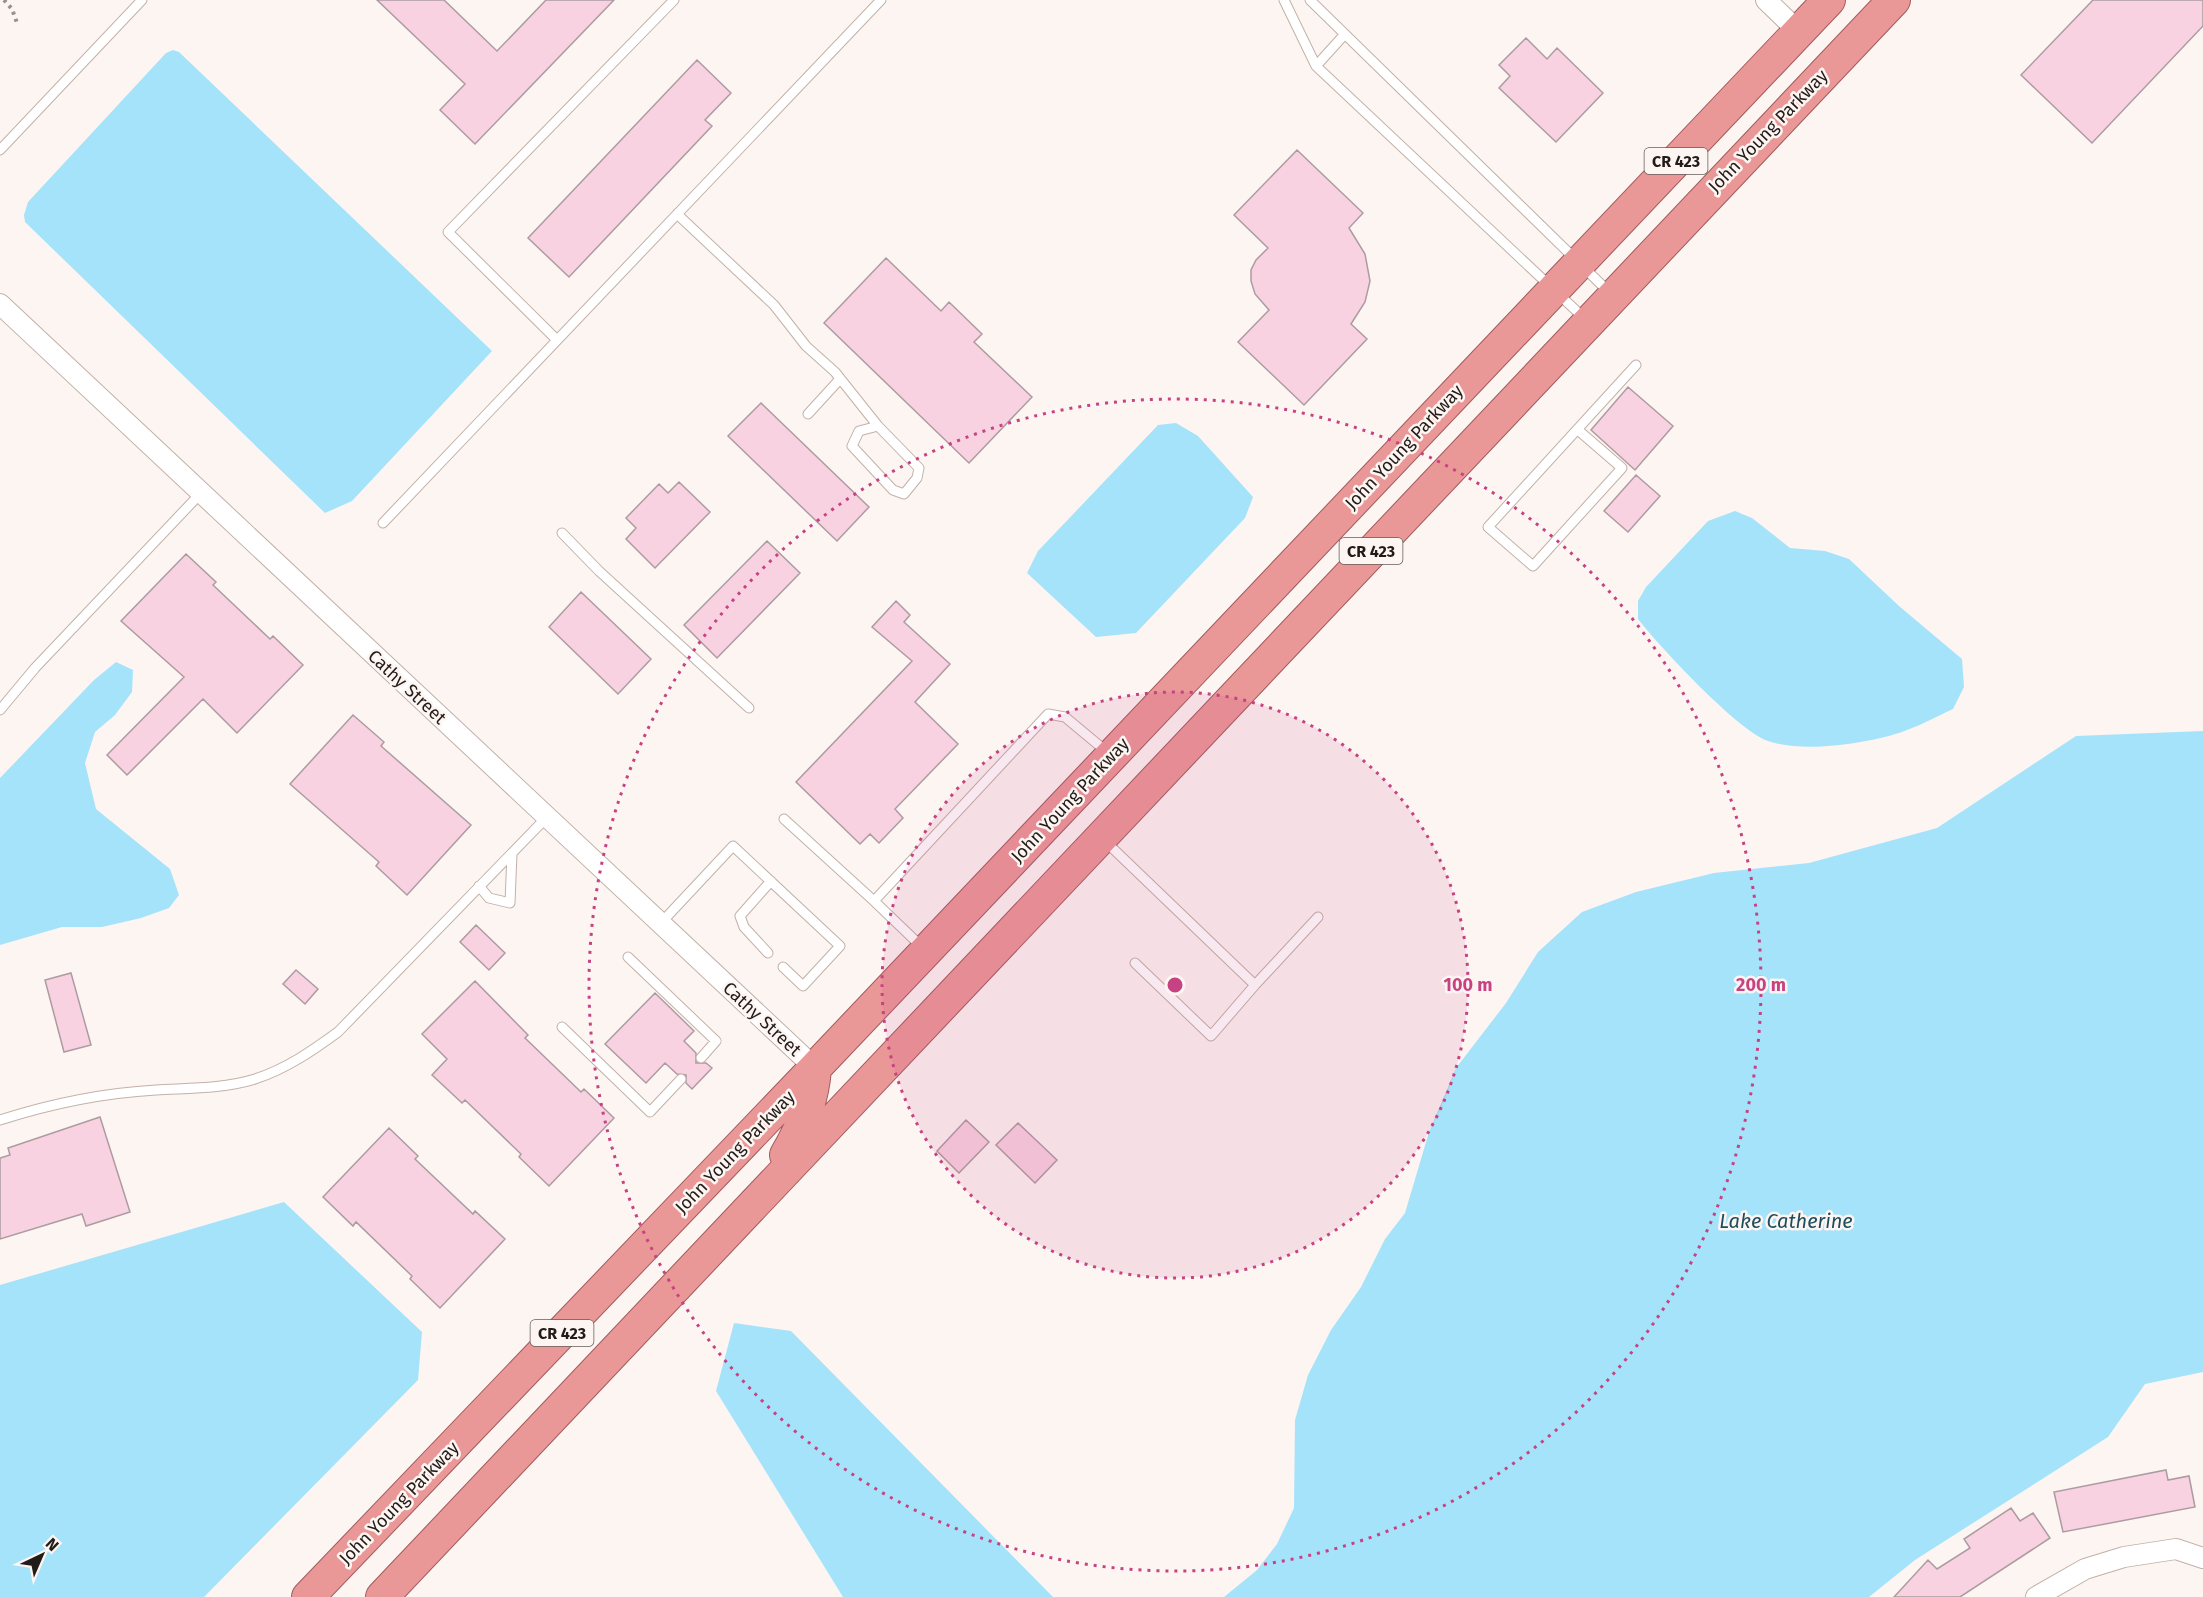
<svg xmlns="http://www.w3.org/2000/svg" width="2203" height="1597" viewBox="0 0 2203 1597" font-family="'Fira Sans',sans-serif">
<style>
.water{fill:#a5e3fa}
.building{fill:#f8d2e1;stroke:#ad9ba2;stroke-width:1.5}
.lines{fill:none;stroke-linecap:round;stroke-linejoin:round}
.service-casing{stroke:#c2b1a8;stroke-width:11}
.minor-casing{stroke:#c2b1a8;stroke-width:22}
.trunk-casing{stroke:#a05b5b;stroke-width:34}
.path{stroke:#98908d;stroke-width:4;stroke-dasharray:3 4.5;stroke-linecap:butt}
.service{stroke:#fff;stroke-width:9}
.minor{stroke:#fff;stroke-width:20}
.trunk{stroke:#ea9798;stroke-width:32}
.ring{fill:none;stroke:#c74283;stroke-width:3;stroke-dasharray:3 6}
.labels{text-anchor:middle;stroke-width:5;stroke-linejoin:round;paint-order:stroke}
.shield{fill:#fdf5f2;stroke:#645d5a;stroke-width:1.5}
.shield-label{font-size:16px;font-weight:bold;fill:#221c19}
.street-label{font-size:18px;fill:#221c19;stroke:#fdf5f2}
.water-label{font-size:20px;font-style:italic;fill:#1c4e5e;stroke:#fdf5f2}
.centre{fill:#c74283;stroke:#fdf5f2;stroke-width:3}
.ring-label{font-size:18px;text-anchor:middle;font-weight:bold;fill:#c74283;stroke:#fdf5f2;stroke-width:5;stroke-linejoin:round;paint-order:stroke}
</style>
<rect width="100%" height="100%" fill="#fdf5f2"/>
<path class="water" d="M173,50L179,52L492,351L352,501L325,513L25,222L24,215L28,202L166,53Z
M1176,423L1198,436L1253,497L1245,518L1136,633L1096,637L1027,573L1038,551L1158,425Z
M1735,511L1752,518L1790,548L1825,551L1849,559L1899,606L1962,659L1964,687L1953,709C1936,717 1917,727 1899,733C1864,744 1802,753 1768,741C1738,731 1659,646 1638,619V601L1646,587L1708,521Z
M116,662L133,670L132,692L115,715L95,732L85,763L96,809L170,869L179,895L169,908L141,918L102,927H62L0,945V778L94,680Z
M2203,731V1372L2145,1384L2108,1437L1915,1560L1869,1597H1224L1257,1570L1277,1544L1294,1508L1295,1420L1308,1375L1331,1330L1361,1287L1385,1239L1405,1213L1429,1132L1456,1068L1506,1003L1538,952L1582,912L1636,892L1714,873L1809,863L1937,828L2076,736Z
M284,1202L422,1332L418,1380L204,1597H0V1285Z
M734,1323L791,1331L1053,1597H843L716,1391Z"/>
<path class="building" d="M377,0H444L497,51L546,0H614L475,144L440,110L465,84Z
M2093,0H2203V26L2092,143L2021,75Z
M1526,38L1547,59L1557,48L1603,93L1556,142L1499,88L1510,76L1499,65Z
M697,60L731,93L705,120L712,126L569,277L528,238Z
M1297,150L1363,213L1349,228L1365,254L1370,281L1365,302L1351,324L1367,339L1304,405L1238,342L1269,310L1255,294L1251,281V270L1256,260L1268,248L1234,215Z
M886,258L941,311L949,302L982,334L974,342L1032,397L969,463L824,323Z
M1628,387L1673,426L1635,470L1591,430Z
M761,403L869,507L837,541L728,436Z
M1636,475L1660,496L1628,532L1604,511Z
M679,482L710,512L655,568L626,539L636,528L626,518L659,484L668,493Z
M767,541L800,573L717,658L684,625Z
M186,554L216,582L213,585L270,639L273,636L303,665L237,733L203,699L127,775L107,755L184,677L121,621Z
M581,592L651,659L618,694L549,627Z
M896,601L910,615L904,622L950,664L915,702L958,744L895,809L903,818L879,843L870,834L860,844L796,782L912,661L872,627Z
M353,715L384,742L381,746L471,825L407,895L376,866L379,862L290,784Z
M476,925L505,953L489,970L460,942Z
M296,970L318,989L305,1004L283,984Z
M71,973L91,1045L64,1052L45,980Z
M475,981L528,1035L525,1038L581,1092L584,1089L614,1118L549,1186L519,1157L521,1154L465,1100L462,1103L432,1075L447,1059L422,1034Z
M655,993L694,1031L684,1041L696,1053V1063H706L712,1068L692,1089L686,1083V1075L677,1074L665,1063L646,1083L605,1044Z
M100,1117L130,1212L86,1226L82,1214L0,1239V1158L10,1155L8,1148Z
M966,1120L989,1142L959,1173L937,1151Z
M1018,1123L1057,1160L1035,1183L996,1145Z
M389,1128L418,1156L415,1159L473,1214L475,1211L505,1239L440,1308L410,1279L412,1276L356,1222L353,1226L323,1197Z
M2166,1470L2168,1480L2189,1476L2195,1507L2063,1532L2054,1492Z
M2011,1508L2020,1521L2033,1513L2050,1538L1960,1597H1894L1928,1560L1937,1569L1970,1548L1964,1539Z"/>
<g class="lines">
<g class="service-casing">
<path id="service" d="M1284,0L1316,66L1584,318
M1310,0L1611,294
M1316,66L1345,34
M0,150L142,0
M677,214L774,305L806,346L835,372L878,426L919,468L917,478L904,494L893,490L852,446L859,431L878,426
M557,340L448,232L674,0
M808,414L840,379
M1578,430L1622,468L1533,566L1488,527L1636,365
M383,523L881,0
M562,533L599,571L749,708
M0,710L35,668L200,494
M784,819L874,901
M1105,841L1255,985L1318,917
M479,886L489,898L510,903L512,853
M660,924L733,846L840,946L803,986L783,967
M922,947L874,901L1048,714L1065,717L1107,752
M768,953L744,927L740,916L771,881
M628,957L716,1041L701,1058
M1135,963L1211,1036L1255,985
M562,1027L650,1112L681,1079
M0,1120C50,1104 103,1093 156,1090C190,1088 222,1089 255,1079C286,1069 312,1051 338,1032L546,818"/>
</g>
<g class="minor-casing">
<path id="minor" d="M1766,0L1799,32
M0,304L815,1068
M2036,1597L2085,1569L2124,1557L2176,1549L2203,1558"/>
</g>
<g class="trunk-casing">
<path id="trunk" d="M786,1155C802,1128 813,1100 815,1068
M308,1597L815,1068L1829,0
M382,1597L1894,0"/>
</g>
<path class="path" d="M4,0L12,9L17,23"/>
<use href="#service" class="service"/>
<use href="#minor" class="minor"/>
<use href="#trunk" class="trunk"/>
</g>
<circle cx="1175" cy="985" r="293" fill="#c74283" fill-opacity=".12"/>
<g class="ring">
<circle cx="1175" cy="985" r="293"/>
<circle cx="1175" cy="985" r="586"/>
</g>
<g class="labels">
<g class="shield">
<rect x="1644.5" y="148" width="63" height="26" rx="4.5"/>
<rect x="1339.5" y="538" width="63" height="26" rx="4.5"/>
<rect x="530.5" y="1320" width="63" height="26" rx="4.5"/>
</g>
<g class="shield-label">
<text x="1676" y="167">CR 423</text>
<text x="1371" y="557">CR 423</text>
<text x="562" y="1339">CR 423</text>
</g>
<g class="street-label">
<text transform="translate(1768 131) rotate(-46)" y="6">John Young Parkway</text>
<text transform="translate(1404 447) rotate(-47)" y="6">John Young Parkway</text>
<text transform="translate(407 687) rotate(43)" y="6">Cathy Street</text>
<text transform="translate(1070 800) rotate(-47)" y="6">John Young Parkway</text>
<text transform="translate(762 1019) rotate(43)" y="6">Cathy Street</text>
<text transform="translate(735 1152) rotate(-46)" y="6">John Young Parkway</text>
<text transform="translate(399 1503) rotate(-46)" y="6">John Young Parkway</text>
</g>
<g class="water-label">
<text x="1786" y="1228">Lake Catherine</text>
</g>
</g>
<circle cx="1175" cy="985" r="9" class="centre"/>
<g class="ring-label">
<text x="1468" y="991">100 m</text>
<text x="1761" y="991">200 m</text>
</g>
<g transform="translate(42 1555) rotate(44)" stroke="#fdf5f2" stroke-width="4.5" paint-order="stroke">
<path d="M0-4.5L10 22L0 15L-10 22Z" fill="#221c19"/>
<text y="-9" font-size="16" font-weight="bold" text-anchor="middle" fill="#221c19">N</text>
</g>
</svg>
